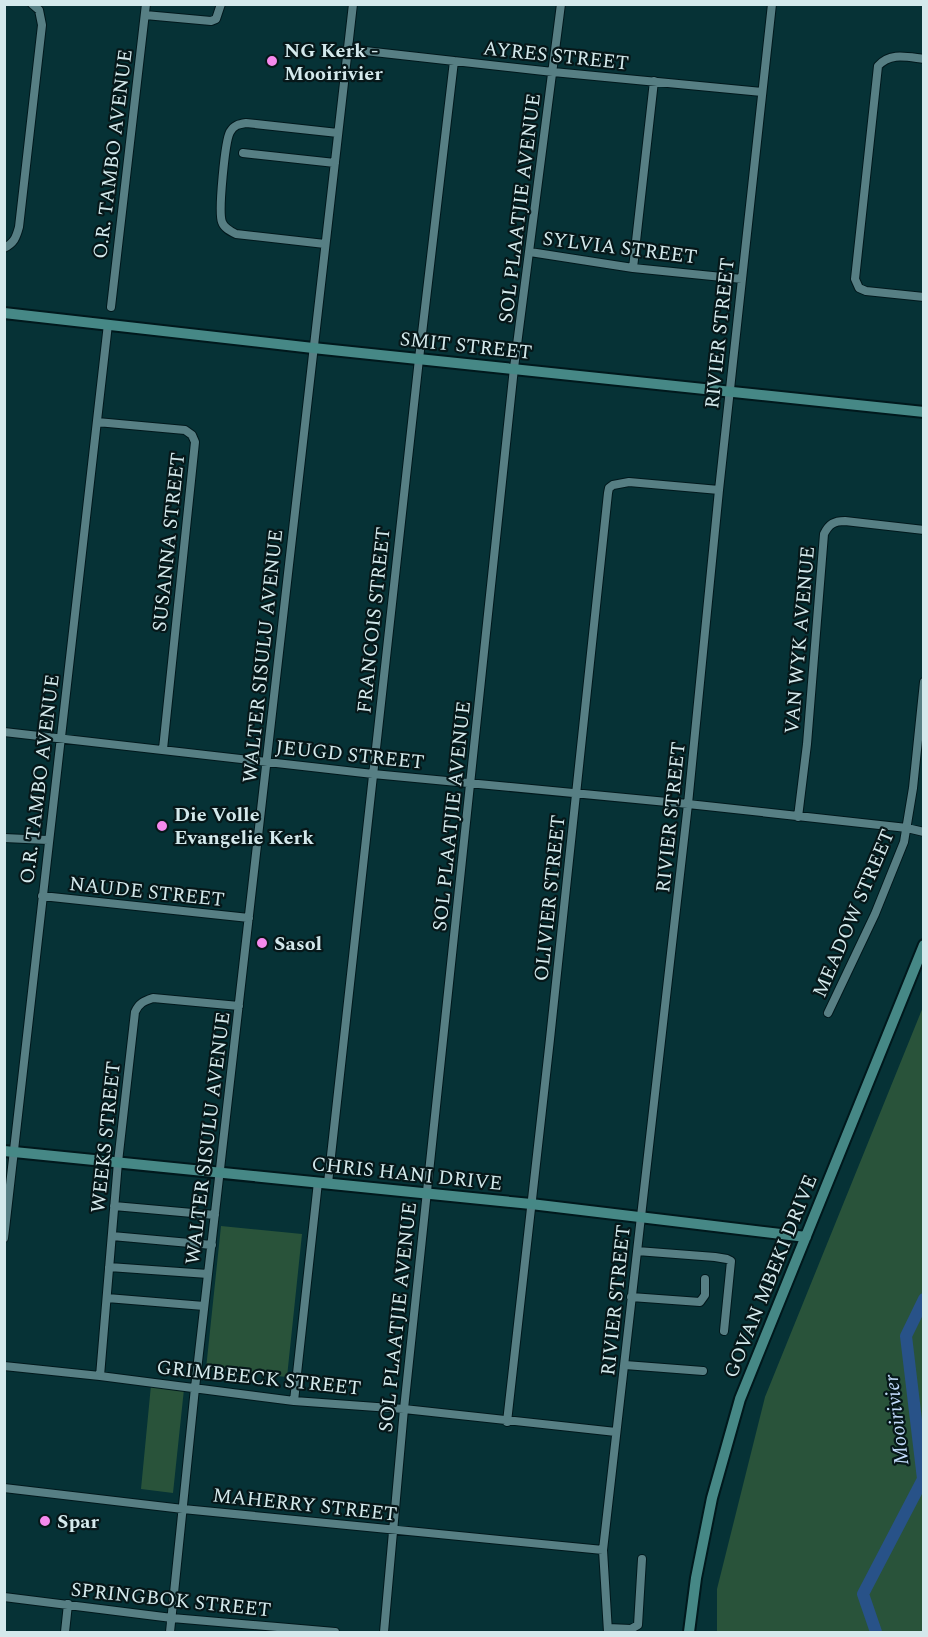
<svg xmlns="http://www.w3.org/2000/svg" width="928" height="1637" viewBox="0 0 928 1637" font-family="Spectral,serif">
<style>
.green{fill:#29533a}
.lines{fill:none;stroke-linecap:round;stroke-linejoin:round}
.river{stroke:#285288;stroke-width:12}
.street-casing{stroke:#00181c;stroke-width:10}
.secondary-casing{stroke:#00181c;stroke-width:14}
.street{stroke:#577f84;stroke-width:8}
.secondary{stroke:#468886;stroke-width:10}
.poi-dot{fill:#f689ed;stroke:#061719;stroke-width:2}
.labels{text-anchor:middle;stroke-width:4.5;stroke-linejoin:round;paint-order:stroke}
.poi-label{font-size:20px;font-weight:bold;fill:#d4e9ec;stroke:#061719;text-anchor:start}
.street-label{font-size:20px;fill:#d4e9ec;stroke:#061719}
.water-label{font-size:21px;font-style:italic;fill:#c2dbfb;stroke:#061719}
</style>
<rect width="100%" height="100%" fill="#063236"/>
<path class="green" d="M923,1007V1632H717V1589L765,1397Z
M221,1226L302,1234L287,1377L206,1369Z
M151,1385L184,1389L173,1493L141,1489Z"/>
<g class="lines">
<path class="river" d="M876,1632L863,1594L923,1479L906,1336L924,1299"/>
<g class="street-casing">
<path id="street" d="M145,15L211,21L216,19L221,4
M347,49L553,72L762,92
M924,59C907,57 890,52 878,66L855,279L859,288L866,291L924,297
M243,153L335,163
M325,244L236,234C230,231 224,228 222,222C218,212 225,141 230,132C234,125 239,124 246,123L338,133
M4,248C14,243 16,238 19,227L42,25L39,10L32,4
M530,252L633,268L742,279
M633,268L654,81
M111,307L146,4
M97,422L185,430L192,435L195,442L163,749
M4,732L373,774L688,804L907,828L924,832
M798,817L807,744L824,534C829,524 834,521 845,521L924,530
M4,838L48,840
M42,896L249,918
M828,1013L875,914L904,842L913,788L924,682
M328,1183L419,359L454,61
M114,1206L215,1215
M112,1236L212,1245
M4,1238L108,324
M637,1251L715,1257L727,1259L731,1261L724,1331
M109,1267L208,1274
M631,1297L700,1302L705,1295V1279
M107,1298L204,1306
M625,1365L703,1371
M4,1366L100,1376L294,1401L404,1409L616,1432
M100,1376L118,1162L135,1012C139,1003 144,1001 153,998L239,1006
M294,1401L318,1182
M507,1422L550,1039L608,493L609,488L613,485L629,482L719,490
M4,1488L183,1509L603,1550
M4,1597L172,1618L335,1632
M608,1628L631,1629L638,1625L642,1559
M65,1632L68,1604
M170,1632L195,1388L353,4
M384,1632L404,1409L514,368L561,4
M608,1632L603,1550L688,804L719,490L772,4"/>
</g>
<g class="secondary-casing">
<path id="secondary" d="M4,313L313,348L924,412
M4,1151L531,1204L806,1237
M689,1632L696,1578L712,1498L740,1399L924,945"/>
</g>
<use href="#street" class="street"/>
<use href="#secondary" class="secondary"/>
</g>
<g class="poi-dot">
<circle cx="272" cy="61" r="6"/>
<circle cx="162" cy="826" r="6"/>
<circle cx="262" cy="943" r="6"/>
<circle cx="45" cy="1521" r="6"/>
</g>
<g class="labels">
<g class="poi-label">
<text x="284" y="57">NG Kerk -<tspan x="284" dy="23">Mooirivier</tspan></text>
<text x="174" y="821">Die Volle<tspan x="174" dy="23">Evangelie Kerk</tspan></text>
<text x="274" y="950">Sasol</text>
<text x="57" y="1528">Spar</text>
</g>
<g class="street-label">
<text transform="translate(556 55) rotate(6)" y="7">AYRES STREET</text>
<text transform="translate(112 154) rotate(-83)" y="7">O.R. TAMBO AVENUE</text>
<text transform="translate(519 208) rotate(-83)" y="7">SOL PLAATJIE AVENUE</text>
<text transform="translate(620 247) rotate(7)" y="7">SYLVIA STREET</text>
<text transform="translate(719 333) rotate(-84)" y="7">RIVIER STREET</text>
<text transform="translate(466 345) rotate(6)" y="7">SMIT STREET</text>
<text transform="translate(168 542) rotate(-84)" y="7">SUSANNA STREET</text>
<text transform="translate(373 620) rotate(-84)" y="7">FRANCOIS STREET</text>
<text transform="translate(799 640) rotate(-85)" y="7">VAN WYK AVENUE</text>
<text transform="translate(262 656) rotate(-84)" y="7">WALTER SISULU AVENUE</text>
<text transform="translate(350 754) rotate(6)" y="7">JEUGD STREET</text>
<text transform="translate(39 779) rotate(-83)" y="7">O.R. TAMBO AVENUE</text>
<text transform="translate(451 816) rotate(-84)" y="7">SOL PLAATJIE AVENUE</text>
<text transform="translate(670 817) rotate(-84)" y="7">RIVIER STREET</text>
<text transform="translate(147 891) rotate(6)" y="7">NAUDE STREET</text>
<text transform="translate(549 898) rotate(-84)" y="7">OLIVIER STREET</text>
<text transform="translate(853 913) rotate(-67)" y="7">MEADOW STREET</text>
<text transform="translate(105 1137) rotate(-84)" y="7">WEEKS STREET</text>
<text transform="translate(207 1138) rotate(-83)" y="7">WALTER SISULU AVENUE</text>
<text transform="translate(407 1173) rotate(6)" y="7">CHRIS HANI DRIVE</text>
<text transform="translate(770 1276) rotate(-68)" y="7">GOVAN MBEKI DRIVE</text>
<text transform="translate(615 1300) rotate(-84)" y="7">RIVIER STREET</text>
<text transform="translate(397 1317) rotate(-84)" y="7">SOL PLAATJIE AVENUE</text>
<text transform="translate(259 1377) rotate(6)" y="7">GRIMBEECK STREET</text>
<text transform="translate(305 1504) rotate(6)" y="7">MAHERRY STREET</text>
<text transform="translate(171 1599) rotate(6)" y="7">SPRINGBOK STREET</text>
</g>
<g class="water-label">
<text transform="translate(896 1420) rotate(-97)" y="7">Mooirivier</text>
</g>
</g>
<rect width="928" height="1637" fill="none" stroke="#d4e9ec" stroke-width="12"/>
</svg>
